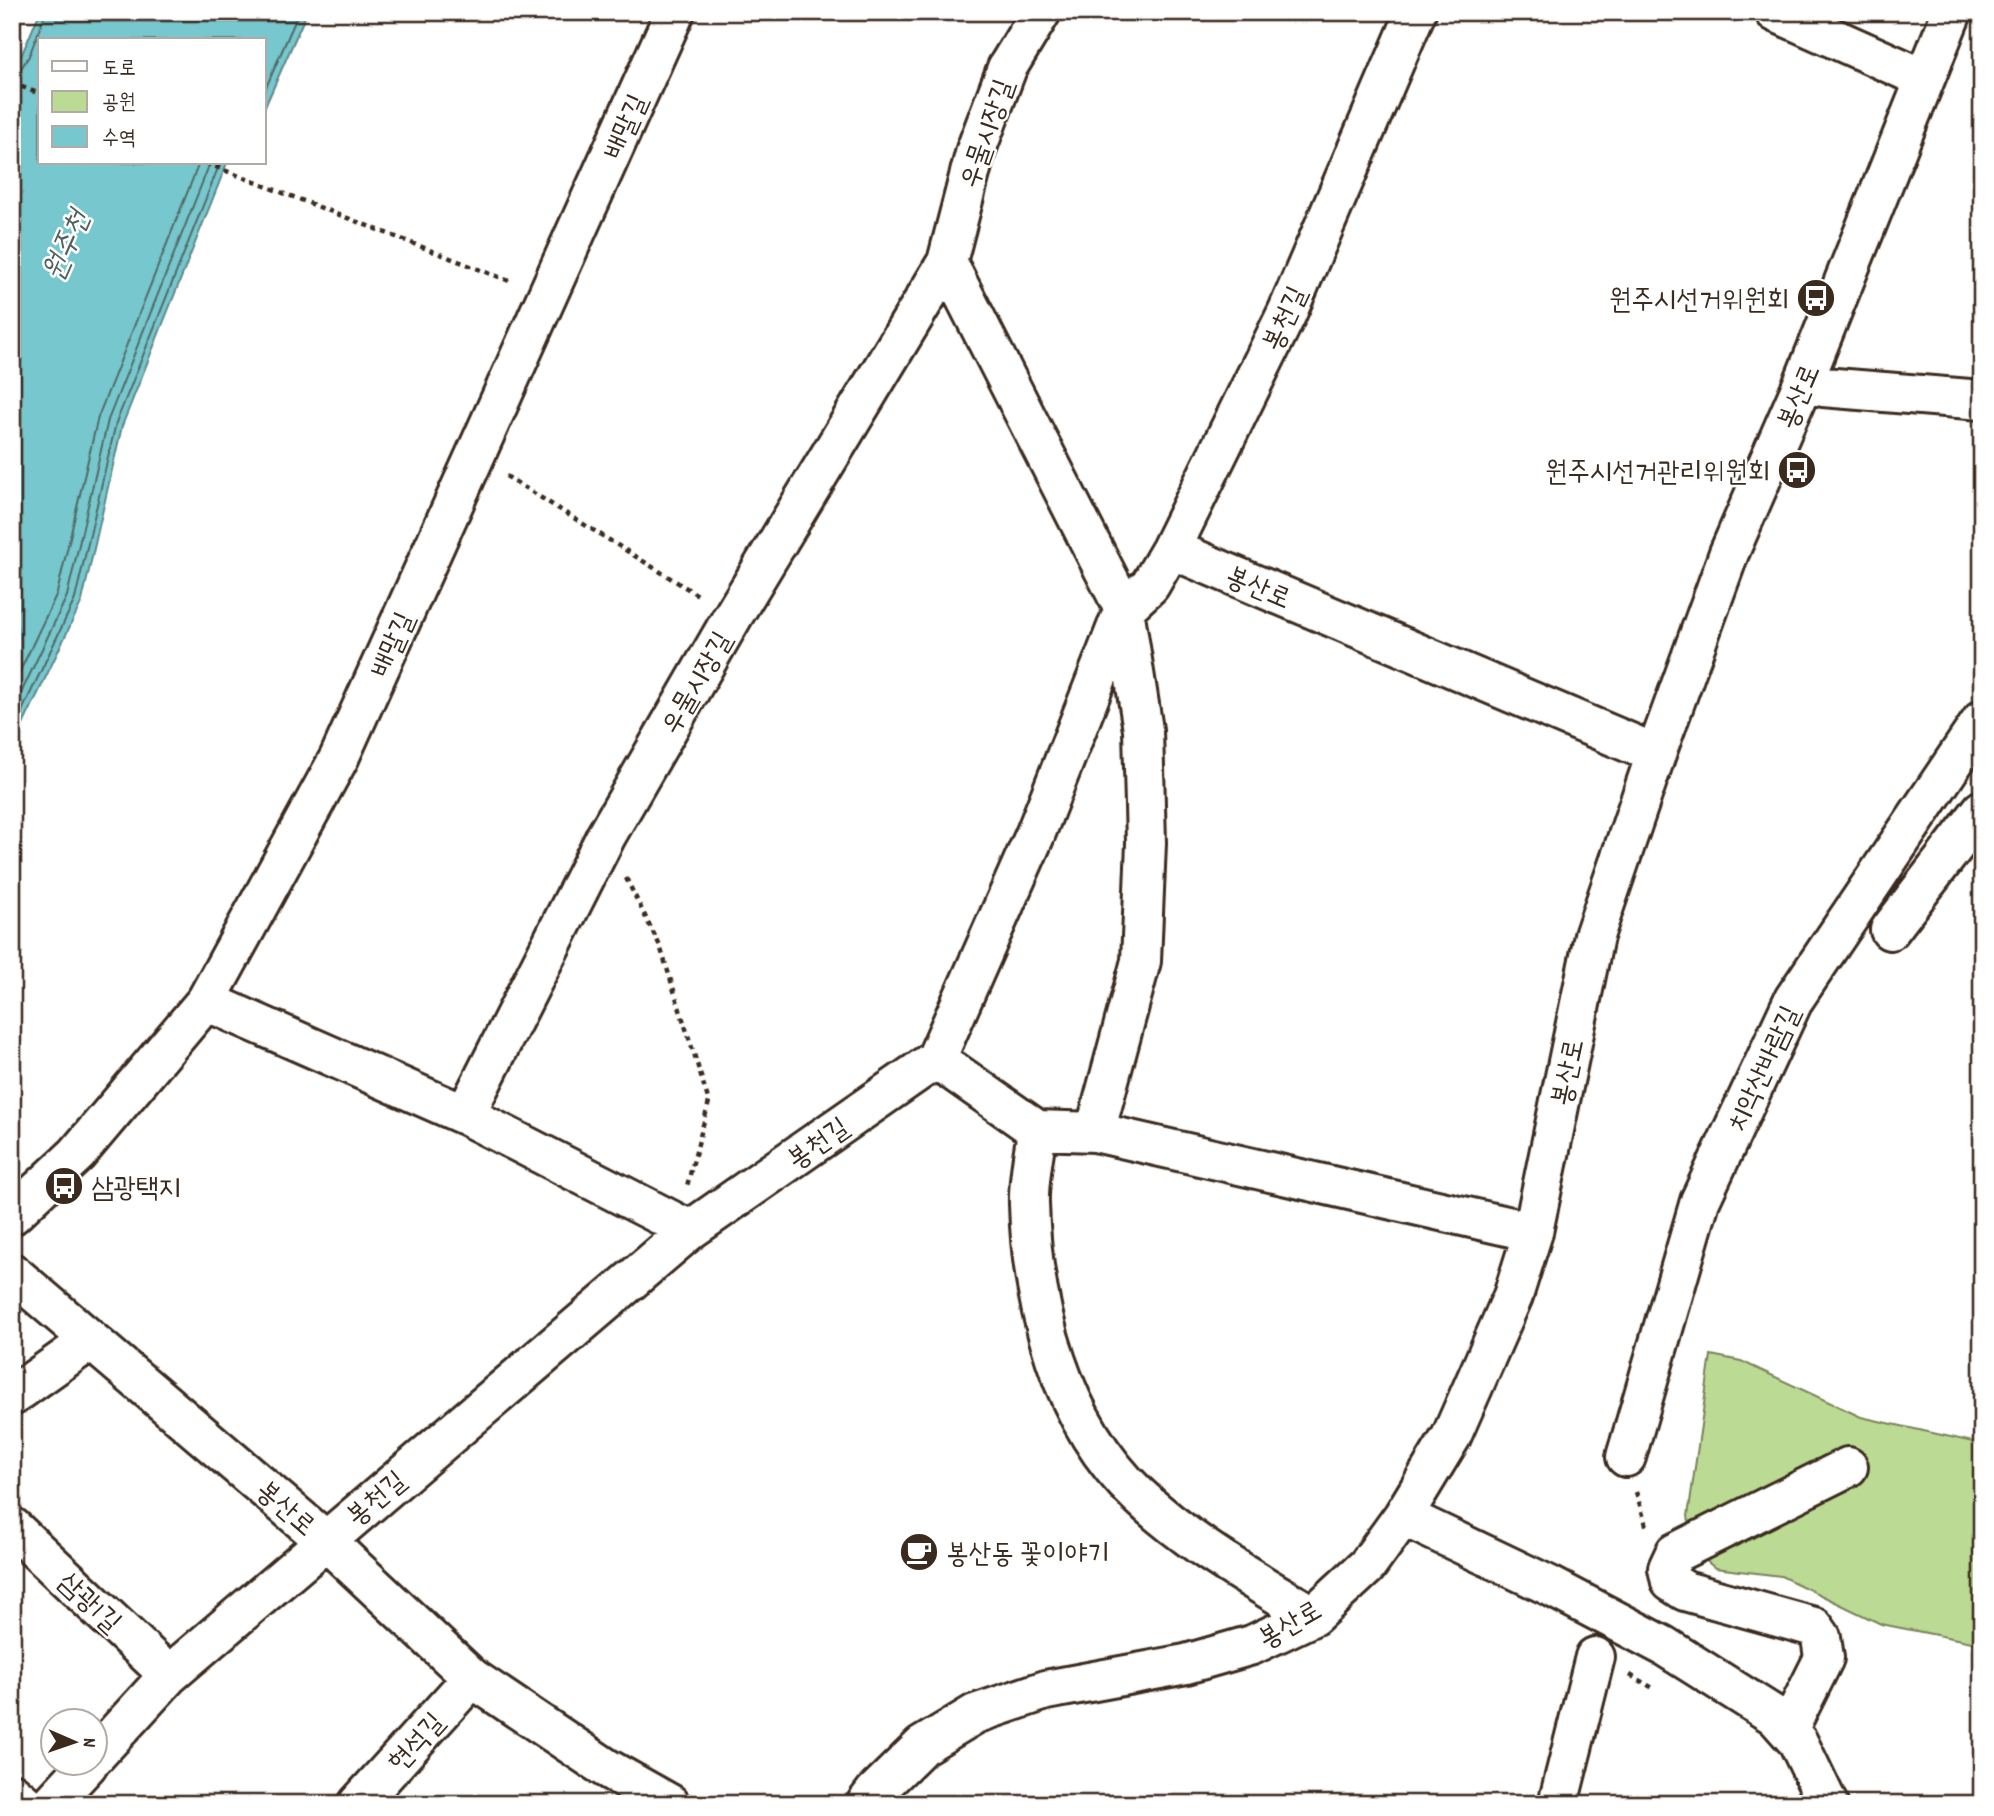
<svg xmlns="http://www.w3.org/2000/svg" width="1994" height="1816" viewBox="0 0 1994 1816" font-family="Dekko,'Poor Story',sans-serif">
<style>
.green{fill:#bbdb95;stroke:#7b825a;stroke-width:2}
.water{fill:#76c7ce;stroke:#5e8888;stroke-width:2}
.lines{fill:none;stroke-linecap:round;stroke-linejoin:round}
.shore{stroke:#536964;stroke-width:2}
.minor-casing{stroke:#3b2a1e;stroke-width:44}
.path{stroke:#3b2a1e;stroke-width:4.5;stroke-dasharray:5 5;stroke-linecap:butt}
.minor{stroke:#fff;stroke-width:38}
.labels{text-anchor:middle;stroke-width:5;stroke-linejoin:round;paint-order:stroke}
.street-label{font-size:28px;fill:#3b2a1e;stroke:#fff}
.poi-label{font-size:28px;fill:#3b2a1e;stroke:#fff;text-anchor:end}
.water-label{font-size:30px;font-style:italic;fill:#50615c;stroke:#fff}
</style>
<rect width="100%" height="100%" fill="#fff"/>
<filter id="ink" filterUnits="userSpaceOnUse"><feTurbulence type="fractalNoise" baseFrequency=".0143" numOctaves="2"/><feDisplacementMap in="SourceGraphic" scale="14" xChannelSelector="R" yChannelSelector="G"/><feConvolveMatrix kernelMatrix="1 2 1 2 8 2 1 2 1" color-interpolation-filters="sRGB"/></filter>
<g filter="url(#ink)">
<path class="green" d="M1711,1355L1741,1361L1861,1417L1982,1444V1644L1881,1624L1781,1576L1715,1568L1694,1551L1688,1516Z"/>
<path class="water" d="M40,12H307L264,109V40H40V163H227L122,426L82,601L12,748V70L22,54Z"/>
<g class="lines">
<path class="shore" d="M12,72L20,70L29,56L46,12
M264,92L299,12
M12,688L57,593L98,417L199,163
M12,712L67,596L108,420L210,163
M12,732L75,599L116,423L220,163"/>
<g class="minor-casing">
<path id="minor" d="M1775,12L1925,79
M947,262L1124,609L1143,730L1146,843L1141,961L1095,1132
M1804,381L1823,387L1982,400
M1171,549L1656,754
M1890,930L1982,810
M206,1001L465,1115L690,1230
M936,1059L1037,1130L1095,1132L1533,1232
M465,1115L606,836L733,616L947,262L976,150L1007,68L1041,12
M1037,1130C1034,1154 1028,1180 1029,1204C1032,1306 1061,1422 1138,1495C1189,1544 1253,1579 1313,1616
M12,1215L77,1154L206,1001L339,758L675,12
M12,1273L325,1540L472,1678L606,1768L670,1804
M12,1396L91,1340
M1626,1457L1700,1201L1794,999L1982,720
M1403,1516L1550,1586L1664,1646L1775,1716L1798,1742L1828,1804
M12,1527L169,1675
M1788,1730L1824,1658L1821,1637L1814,1627L1685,1591L1671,1582L1668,1568L1675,1553L1848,1467
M94,1757L169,1675L690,1230L936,1059L1035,835L1124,609L1150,585L1171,549L1287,313L1416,12
M12,1793L25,1804
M51,1804L88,1764
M358,1804L472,1678
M866,1804L875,1792L922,1746L975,1714L1046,1690L1186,1664L1252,1645L1313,1616L1367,1566L1403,1516L1451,1437L1513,1296L1533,1232L1594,936L1656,754L1729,553L1804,381L1952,12
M1558,1804L1595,1657"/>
</g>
<path class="path" d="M12,83L40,94
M206,163L512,282
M506,476L701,597
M626,878L660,946L709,1102L687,1186
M1636,1492L1647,1528
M1630,1675L1653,1688"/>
<use href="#minor" class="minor"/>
</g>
</g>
<defs>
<g id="bus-disc" transform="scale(2.0125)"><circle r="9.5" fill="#3b2a1e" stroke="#fff"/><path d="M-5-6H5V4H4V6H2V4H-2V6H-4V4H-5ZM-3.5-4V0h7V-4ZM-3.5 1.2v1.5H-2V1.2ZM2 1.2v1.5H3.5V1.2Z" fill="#fff"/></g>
<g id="cafe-disc" transform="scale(2.0125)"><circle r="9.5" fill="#3b2a1e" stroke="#fff"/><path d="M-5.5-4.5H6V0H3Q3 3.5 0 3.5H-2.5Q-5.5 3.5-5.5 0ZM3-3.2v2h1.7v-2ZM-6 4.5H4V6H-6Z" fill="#fff"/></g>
</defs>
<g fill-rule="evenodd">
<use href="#bus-disc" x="1816" y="298"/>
<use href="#bus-disc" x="1797" y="470"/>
<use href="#bus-disc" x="64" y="1186"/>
<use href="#cafe-disc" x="919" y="1552"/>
</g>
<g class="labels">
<g class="street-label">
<text transform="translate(624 126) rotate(-66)" y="10">배말길</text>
<text transform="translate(985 133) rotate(-71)" y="10">우물시장길</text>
<text transform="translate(1283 318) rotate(-65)" y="10">봉천길</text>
<text transform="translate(1797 396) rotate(-67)" y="10">봉산로</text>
<text transform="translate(1259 586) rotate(23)" y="10">봉산로</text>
<text transform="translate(391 644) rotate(-66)" y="10">배말길</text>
<text transform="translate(695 682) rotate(-60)" y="10">우물시장길</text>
<text transform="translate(1762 1068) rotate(-65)" y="10">치악산바람길</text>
<text transform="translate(1566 1072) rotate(-78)" y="10">봉산로</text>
<text transform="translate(817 1142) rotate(-35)" y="10">봉천길</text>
<text transform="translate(375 1497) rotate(-40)" y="10">봉천길</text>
<text transform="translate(287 1507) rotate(41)" y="10">봉산로</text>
<text transform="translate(91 1601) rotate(43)" y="10">삼광1길</text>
<text transform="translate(1289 1623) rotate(-30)" y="10">봉산로</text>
<text transform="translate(415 1741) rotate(-48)" y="10">현석길</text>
</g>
<g class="poi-label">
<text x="1789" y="308">원주시선거위원회</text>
<text x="1770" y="480">원주시선거관리위원회</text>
<text x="91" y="1196" text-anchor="start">삼광택지</text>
<text x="946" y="1562" text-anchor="start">봉산동 꽃이야기</text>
</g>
<g class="water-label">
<text transform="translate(65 245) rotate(-66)" y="10">원주천</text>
</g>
</g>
<rect width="1994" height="1816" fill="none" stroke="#fff" stroke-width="42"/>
<rect x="21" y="21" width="1952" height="1774" fill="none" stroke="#3b2a1e" stroke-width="2.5" filter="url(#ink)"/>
<rect x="38" y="38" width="228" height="126" fill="#ffffff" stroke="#b1aaa5" stroke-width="2"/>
<rect x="52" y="61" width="35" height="10" fill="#ffffff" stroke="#b1aaa5" stroke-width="2"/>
<text x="102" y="74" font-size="21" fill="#3b2a1e">도로</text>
<rect x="52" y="91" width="35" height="21" fill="#bbdb95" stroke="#b1aaa5" stroke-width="2"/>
<text x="102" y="108" font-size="21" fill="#3b2a1e">공원</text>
<rect x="52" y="126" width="35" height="21" fill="#76c7ce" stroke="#b1aaa5" stroke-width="2"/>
<text x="102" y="144" font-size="21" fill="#3b2a1e">수역</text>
<g transform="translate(74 1742) rotate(92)"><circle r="33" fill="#ffffff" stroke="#b1aaa5" stroke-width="2"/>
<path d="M0-5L12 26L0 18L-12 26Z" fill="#3b2a1e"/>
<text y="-10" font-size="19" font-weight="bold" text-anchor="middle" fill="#3b2a1e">N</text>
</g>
</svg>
